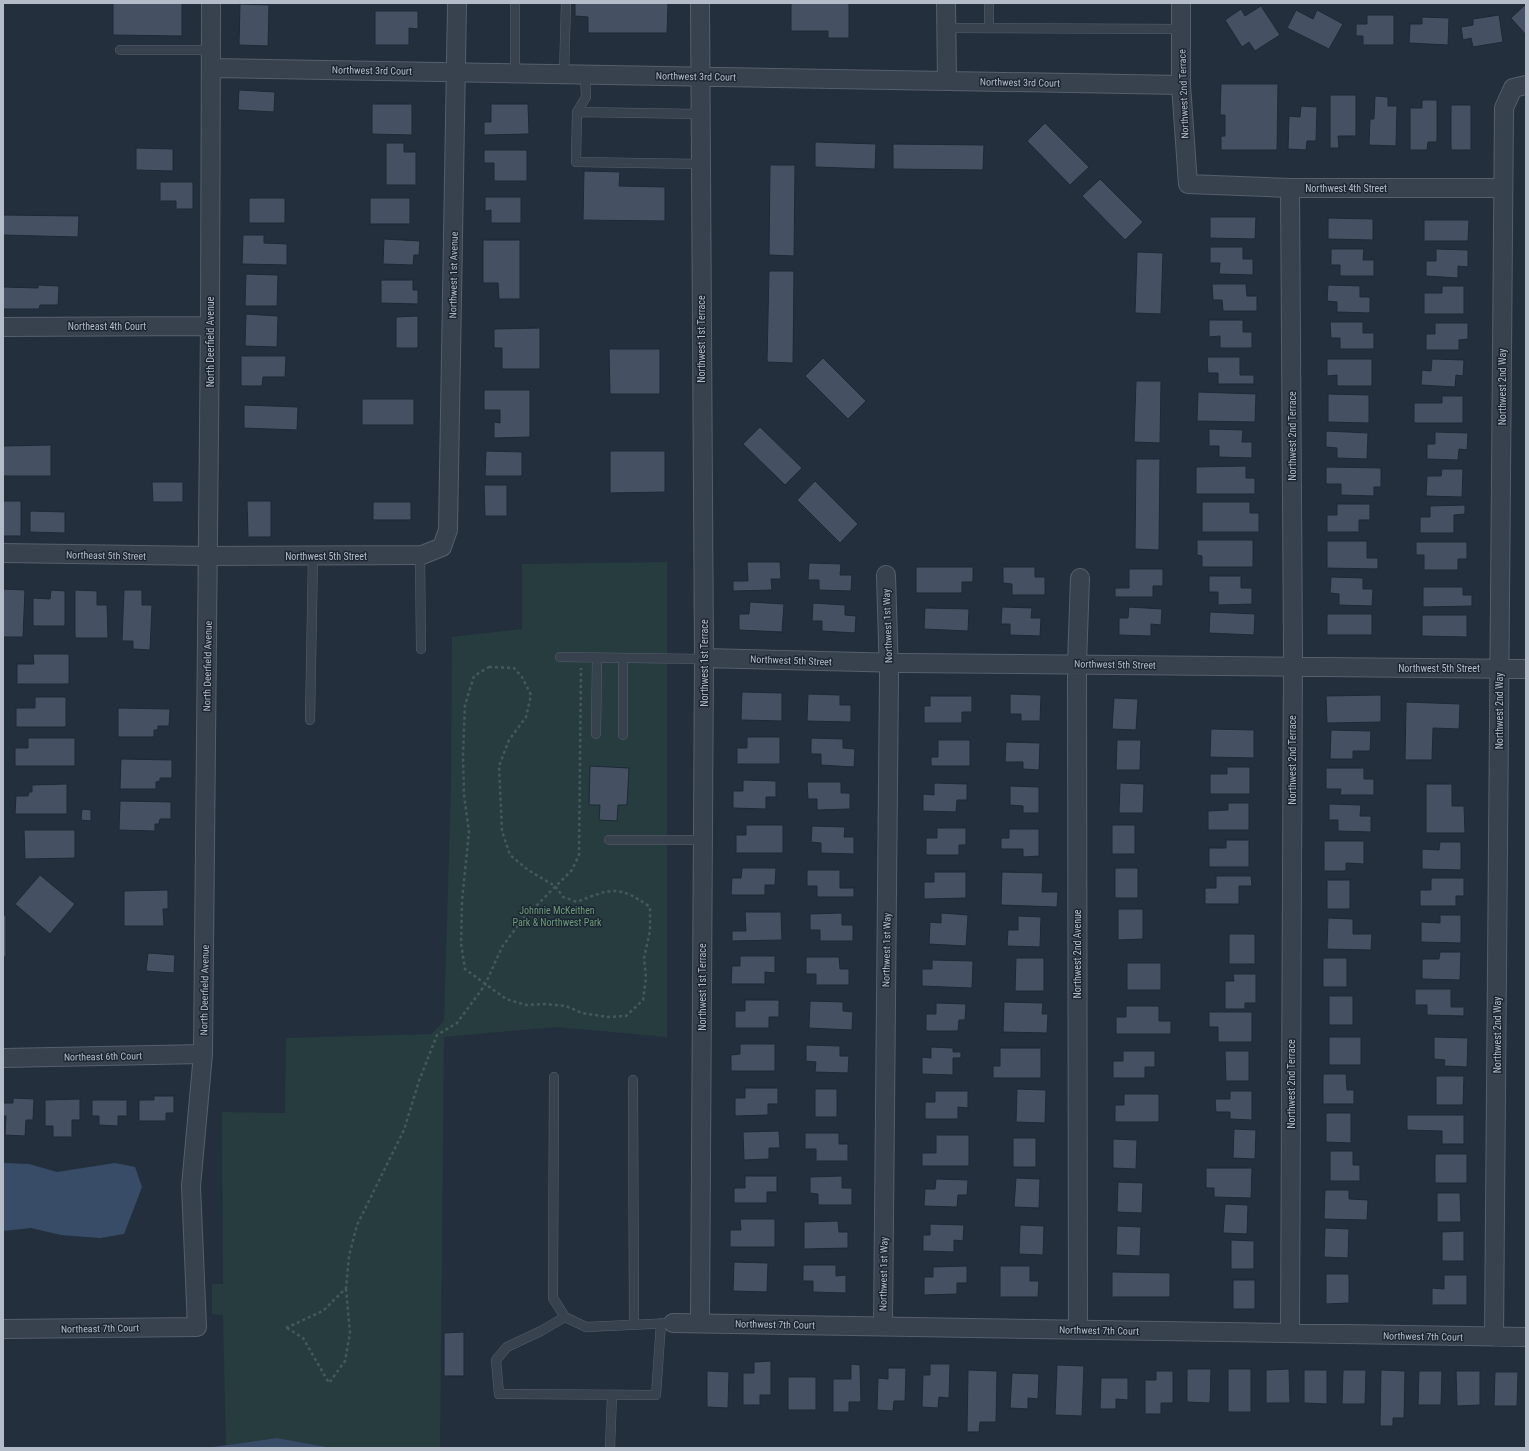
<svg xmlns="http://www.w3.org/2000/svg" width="1529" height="1451" viewBox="0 0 1529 1451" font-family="'Roboto Condensed',sans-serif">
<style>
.green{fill:#263c3f}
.water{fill:#394c67}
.building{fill:#455162;stroke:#1f2835}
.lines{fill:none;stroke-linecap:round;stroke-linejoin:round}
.service-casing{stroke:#565f6c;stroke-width:10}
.minor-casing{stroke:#565f6c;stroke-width:20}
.path{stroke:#44595c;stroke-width:2.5;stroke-dasharray:3 3;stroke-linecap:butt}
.service{stroke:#38414e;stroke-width:9}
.minor{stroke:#38414e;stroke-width:18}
.labels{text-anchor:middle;stroke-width:3;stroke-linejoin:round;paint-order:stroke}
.street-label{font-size:10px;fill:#b4bcc9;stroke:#1d2633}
.park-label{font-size:10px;fill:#6b9a76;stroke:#1d2633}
</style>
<rect width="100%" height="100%" fill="#242f3e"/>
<path class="green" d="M667,562V1037L556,1027L444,1037L440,1448H332L277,1438L226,1445L223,1315L212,1314V1284H223L222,1112L285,1113L286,1038L431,1034L444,1021L451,789L452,637L522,629V564Z"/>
<path class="water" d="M3,1163L29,1164L57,1172L115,1163L135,1167L142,1187L124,1234L100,1238L61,1235L31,1228L3,1231Z
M277,1438L332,1448H206Z"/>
<path class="building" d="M113,3H182V36L113,35Z
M575,3H668L667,33H588V17L575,16Z
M791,3H849V38H828V31H791Z
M240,4L269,5L268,46L239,45Z
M1526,4V35L1511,18Z
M1261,6L1280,35L1255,51L1249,42L1242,47L1225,20L1241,9L1245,16Z
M1296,10L1313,19L1317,10L1343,24L1329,49L1287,28Z
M375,11H418V29L409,28V45H375Z
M1367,15H1394V45H1363V36H1356V24H1367Z
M1499,15L1503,42L1473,47L1471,38L1463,40L1461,27L1473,25V19Z
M1422,17L1449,18L1448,45L1409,43L1410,24H1422Z
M1221,84H1278L1277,150H1221V136H1225V115H1220Z
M239,90L275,92L274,112L238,110Z
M1330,95H1356V136H1338L1339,148H1330Z
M1375,96L1388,97V106H1397L1396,146L1369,145L1370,119H1374Z
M1422,100H1437V142H1428L1427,150H1410V108H1422Z
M372,104H412V135L372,134Z
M491,104H528L529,134L484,135V122H491Z
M1451,105H1471V150H1451Z
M1301,106L1317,107L1316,141H1307L1306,150L1288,149L1289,116L1300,117Z
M1045,123L1089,167L1070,185L1027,141Z
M815,142L876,144L875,169L815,167Z
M386,143H404V152H416V185H386Z
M893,144L984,145L983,170L893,169Z
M136,148L173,149V171L136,170Z
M484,150H527V181H494V163H484Z
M770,165H795L794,256L769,255Z
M584,171L620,172L619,186L665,187V221L583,220Z
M1100,179L1143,222L1125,240L1082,196Z
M160,182H193V209H176V201H160Z
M485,197H521V223H491V210L485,211Z
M249,198H285V223H249Z
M370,198H410V224H370Z
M3,215L79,216L78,237L3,235Z
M1210,217H1256L1255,239L1210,238Z
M1328,218L1373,219V240L1328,239Z
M1424,220H1469L1468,241H1424Z
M243,235H264V243L287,244V265L242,264Z
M384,239L420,241L419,255H414L413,265L383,264Z
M483,240H520V299H499L498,283H483Z
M1210,247H1243V259H1253V275L1219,274L1220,263H1210Z
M1331,249H1364L1363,260H1374V276H1340V265H1331Z
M1436,249L1468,250V267L1458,266V278L1426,276V261H1436Z
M1137,252L1163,253L1161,314L1135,313Z
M769,271H794L793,363L767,362Z
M246,274L278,275L277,306H245Z
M381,280H413V290H418V304L381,303Z
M1212,284H1246L1247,296H1257V311H1223L1222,300H1213Z
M38,285L59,286L58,305H40L39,309H3V287L38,288Z
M1328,285L1360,286V297H1370V313L1337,312V302L1327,301Z
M1442,286H1464V314H1424V293H1442Z
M246,314L278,316L277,347L245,346Z
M418,316V348H396V317Z
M1209,320H1243V332H1252V348H1220V336L1209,337Z
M1330,322H1363V333H1374V349H1340V338H1331Z
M1435,323H1468V339L1459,340V350H1426V334H1435Z
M540,328V369H502V348H494V329Z
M609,349H660V394H610Z
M241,356H286L285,377H263L262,386H241Z
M1207,357H1240V375H1254V384H1218V373H1208Z
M823,358L866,401L848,419L805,376Z
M1327,359H1372V386H1337V375L1327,376Z
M1432,359L1464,360L1463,376L1456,375L1455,387L1421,385L1422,370L1431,371Z
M1136,381H1161L1160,443L1134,442Z
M484,390H530V437L494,438V422L500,423V410H484Z
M1198,392L1256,394L1255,422L1197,421Z
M1328,394L1369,395V423L1328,422Z
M1442,396H1463V423H1414V403H1442Z
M362,399H414V425H362Z
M244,405L298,407L297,430L244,428Z
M760,427L802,468L785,485L743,444Z
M1209,429L1243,430L1242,442H1252V458L1219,457V446H1209Z
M1326,431L1368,433L1367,459L1337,458V448L1326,447Z
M1435,432L1468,433L1467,450L1459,449L1458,460L1427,459V444H1435Z
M51,445V476H3V446Z
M486,451L522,452V476H485Z
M610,451H665V492L610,493Z
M1136,459H1160L1159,550L1135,549Z
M1246,466V478H1255V494H1196V467Z
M1326,467L1381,468V487H1374V496L1341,495V484H1326Z
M1442,469H1463L1462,497L1426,496L1427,476H1441Z
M815,481L858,524L840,543L797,500Z
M152,482H183V502H153Z
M484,485H507V516H485Z
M3,501H21V536H3Z
M247,501H271V537H248Z
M373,502H411V520H373Z
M1202,502H1250V513H1259V532H1202Z
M1337,504H1370V520H1359V532H1327V515H1337Z
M1465,505V514L1454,515V533H1420V517H1430V506Z
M30,511L65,512V533L30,532Z
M1197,540H1253V567H1202V556L1197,555Z
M1327,541H1367V558H1378V569L1327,568Z
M1416,542H1467V559H1458V570H1424V555H1416Z
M747,562H780L781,579H771L772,590L733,591V581H748Z
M809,563L841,564L840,575H852L851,591L819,590V580H808Z
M916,567H973V582H962V593H916Z
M1003,567H1035V577H1045V595H1012V584L1003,583Z
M1129,569H1163V586H1153V597H1115V588H1129Z
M1209,576H1241V588H1252V604L1218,605V592H1209Z
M1331,577L1363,578V589H1373L1372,606L1339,605V594L1330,593Z
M1423,587H1463V595H1472V606L1423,607Z
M3,589L25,590L23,637H3Z
M51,590L65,591V626H33V598L50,599Z
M75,590L97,591V605H107L108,638H75Z
M124,590H142V605H152L150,650L133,649V641H122Z
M750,602L784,604L782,632L739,630V614H749Z
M813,603L845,605V615L856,616L855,633L822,631V621H812Z
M1002,607L1032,608L1031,618H1041L1040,636L1010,635V624H1001Z
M1129,607L1162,609L1161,625L1151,624V636L1119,635V618H1128Z
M925,608L969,609L968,631L924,629Z
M1210,612L1255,614L1254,635L1209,633Z
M1327,614H1372V635H1327Z
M1422,615H1467V637L1422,636Z
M33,654H69V684H17V664H34Z
M742,692L782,693V721L741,720Z
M808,694L840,695V705H851V722L807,721Z
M1010,694L1041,695L1040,721H1021V714H1010Z
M1381,695V722L1327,723L1326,696Z
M930,696H972V712H962V723H924V706H930Z
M35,697H66V727H16V708H35Z
M1114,698L1138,699L1136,730L1112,729Z
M1406,702L1460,704L1459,729L1433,728L1432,760H1405Z
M118,708L170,709L169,726H158V730H154V737H118Z
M1211,729L1254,730V758L1210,757Z
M1331,730L1371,731L1370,751H1353V759H1330Z
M747,737H780V764H737V748H747Z
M28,738H75V766H15V748H28Z
M811,738L843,739V748L855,749L854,767L821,765V754H811Z
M938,740H970V766H931V757H938Z
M1117,740H1141L1140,770H1116Z
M1006,742L1040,743L1039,770L1023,769V762H1005Z
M121,759L172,760V778H160V781L156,782V789H120Z
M590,766L629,768L627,805H618L617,821L599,820L600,805H589Z
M1227,767H1250V794H1210V774H1227Z
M1326,768H1364V779H1374V795H1340L1341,789H1326Z
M743,780L776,781V797H766V809L733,808V791H743Z
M807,782H841V793H850V809L817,810V799H808Z
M934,783L967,784V800H957L956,812L923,811V794L934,795Z
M1120,783L1144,784L1143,813H1119Z
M67,784V814H15L16,796H28L29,792H32V785Z
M1426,784H1452V806H1464L1465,833H1426Z
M1010,786L1039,787V813H1023V806L1010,805Z
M120,801L171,802V819H160L159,824H155V831L119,830Z
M1228,803H1249V830H1208V811L1228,810Z
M1329,804L1361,805L1360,816H1371V832L1338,831V820H1329Z
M82,809L91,810V821L81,820Z
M746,825H783V853H736V835H746Z
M1112,825H1135V854H1112Z
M812,826L845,827L844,837H854V854L821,853V843L811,842Z
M937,828H966V845H959V855H926V838H937Z
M1009,829H1039V856L1023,857V849H1001V838H1009Z
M24,830H75V858L25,859Z
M1226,840H1249V867H1209V848H1226Z
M1324,841H1364V864L1346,863V871H1324Z
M1440,842H1461V870L1422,869V849L1439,850Z
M742,868H776L775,885H765V895H731L732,878H741Z
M1115,868H1138V898H1115Z
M807,870H840V888H854V897H817V886H807Z
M934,872H966V898L924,899V882H934Z
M1002,872L1043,873L1042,892H1058L1057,907L1001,905Z
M40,875L75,904L50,934L15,904Z
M1216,876H1251L1252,886H1239V904H1205V888H1216Z
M1431,878H1464V896H1456V906H1420V890H1431Z
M1327,880H1350V909H1327Z
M168,890V909H163L164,926H124V891Z
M1118,909H1143V939L1118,940Z
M745,912H781L782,940L732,941V931H746Z
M842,913V925H853V941H820V930H810V914Z
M941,913L968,915L966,946L929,944L930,922L941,923Z
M3,915H6V957H3Z
M1440,915H1461V943L1421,942V922L1440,923Z
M1018,916L1041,917L1040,947L1007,946L1008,930H1018Z
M1328,918L1353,919V934H1372L1371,950L1327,949Z
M1229,934H1255V964H1229Z
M1440,952H1461L1460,980L1422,979V959H1439Z
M148,953L175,955L174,973L146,971Z
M740,956H775V973L765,972V984H731L732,966H740Z
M806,957H839L840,969H849V985H816V974H806Z
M1016,958H1044V991H1015Z
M1323,958H1347V987H1323Z
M932,960L973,961L972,988L922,986V969H932Z
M1127,963H1161V990H1127Z
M1233,974H1256V1003H1245V1009H1225V981H1234Z
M1415,989H1451V1007H1464V1016L1427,1015V1005H1415Z
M1329,996H1353V1025H1329Z
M745,1000H779V1017H769V1028H735V1011H745Z
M810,1001L843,1002V1011L853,1012L852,1030L809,1028Z
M1004,1002L1043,1003L1042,1014H1048L1047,1033L1003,1032Z
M936,1003L966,1004L965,1020H959L958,1031H926V1014H936Z
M1126,1006H1159V1021H1171V1034H1116V1017H1126Z
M1209,1012H1252V1042H1218V1027H1209Z
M1329,1037H1361V1065H1329Z
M1434,1037L1468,1038L1467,1067L1444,1066L1445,1060L1434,1059Z
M740,1044H775V1071H731V1055L740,1054Z
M806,1045L840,1046V1056H849L848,1073L815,1072L816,1062L806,1061Z
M931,1047L953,1048V1052H961V1058H953V1075L922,1074V1057L931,1058Z
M1000,1048H1041V1078H993V1066H1000Z
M1123,1051H1155V1067H1145V1078H1113V1061H1123Z
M1225,1051H1249V1081H1226Z
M1323,1074H1346L1347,1090H1354V1104H1323Z
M1436,1076H1464L1463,1105H1436Z
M745,1088H778V1104H768V1115L735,1116V1098H745Z
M815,1089H837V1117H815Z
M1017,1089L1046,1090L1045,1123L1016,1122Z
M935,1091H968V1108L958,1107V1119H925V1102H935Z
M1230,1091H1252V1120L1230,1119V1112H1216L1215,1099H1230Z
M1124,1094H1159V1122H1115V1105H1124Z
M154,1096H174V1113H166V1121H139V1100H154Z
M13,1098L34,1099L33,1120H26L25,1136L5,1135L6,1116H3V1103H13Z
M80,1099V1120H72V1137H53V1126H45V1100Z
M92,1100H127V1116H118V1126L99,1125V1116H92Z
M1326,1113H1351V1143L1326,1142Z
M1407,1115H1464V1144H1442V1131L1407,1130Z
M1234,1129L1256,1130L1255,1159L1233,1158Z
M779,1131L780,1148H769V1159L744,1160L743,1132Z
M805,1133H839V1144H848V1161H816V1149H805Z
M936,1135H969V1166H922V1153H936Z
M1013,1138H1036V1167H1013Z
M1113,1139L1137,1140L1136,1169L1113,1168Z
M1330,1151H1353V1165H1360V1181H1330Z
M1435,1154H1467V1183H1435Z
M1206,1168H1252L1251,1198L1214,1197V1188H1206Z
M745,1176H777V1192H767V1203H734V1188H745Z
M842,1176V1188H852V1205H818V1194L810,1193V1177Z
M1016,1178L1040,1179L1039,1208L1014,1207Z
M936,1179L968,1180L967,1195H958L957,1207L924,1206L925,1189H935Z
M1118,1182L1143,1183L1142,1213L1117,1212Z
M1325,1190H1349V1199L1368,1200L1367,1220L1324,1219Z
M1437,1193H1460L1461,1222H1437Z
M1225,1204L1248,1205L1247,1234L1223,1233Z
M740,1219H775V1247H730V1230H741Z
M838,1221L839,1232H848V1248L804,1249V1222Z
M930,1224L964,1225L963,1241L954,1240V1252L923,1251V1235H930Z
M1020,1225L1044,1226L1043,1255L1019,1254Z
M1117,1226L1141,1227L1140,1256L1116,1255Z
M1325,1228L1349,1229L1348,1258L1324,1257Z
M1464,1231V1261H1442V1232Z
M1231,1240L1254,1241V1269H1231Z
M734,1262L768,1263L767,1292L733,1291Z
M803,1265H836V1276L846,1275V1293L813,1292V1281H803Z
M967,1266V1283H957V1294L924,1295V1277H933V1267Z
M1000,1266H1030V1281H1039L1038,1297H1000Z
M1112,1272L1170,1273V1297H1112Z
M1326,1274H1349V1303L1326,1304Z
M1444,1275H1467V1305H1432V1288L1444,1289Z
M1233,1280H1255V1309H1233Z
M464,1332V1376H444V1333Z
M771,1361V1395H760V1405H743V1373H754V1362Z
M851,1364L860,1365L861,1402H849V1412H833V1379H851Z
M930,1364H950L949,1398L939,1397L938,1408L922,1407L923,1375H930Z
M1057,1365L1084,1366L1082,1416L1055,1415Z
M888,1368H906L905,1401H894L893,1411L877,1410L878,1378L888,1379Z
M1187,1369H1211L1210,1403L1187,1402Z
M1228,1369H1251V1412H1228Z
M1289,1369L1290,1403H1266V1370Z
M968,1370L997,1371L996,1422H980L979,1432H967Z
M1304,1370H1327V1404L1304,1403Z
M1343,1370H1366L1365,1404H1342Z
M1381,1370L1405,1371L1404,1418H1393V1426H1380Z
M707,1371L729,1372L728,1408L707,1407Z
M1156,1371H1173V1403H1161V1414H1145V1380H1156Z
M1419,1371H1442L1441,1405H1418Z
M1456,1371H1480V1405L1457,1406Z
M1495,1372H1518L1517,1406H1494Z
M1012,1373L1039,1374L1038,1399L1028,1398V1409L1010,1408Z
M788,1377H816V1410H788Z
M1101,1378H1128V1400L1116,1399V1409H1100Z"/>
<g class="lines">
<g class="service-casing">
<path id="service" d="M515,3V73
M989,3V28
M946,28L1181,29
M120,50H211
M564,74L566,3
M577,112L586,97L585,74
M700,114L577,112L576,162L700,164
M420,555L421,649
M560,657L704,659
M310,720L313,556
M596,734L597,658
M623,735V658
M609,840H703
M554,1077L553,1298L565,1317L586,1327L673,1323
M633,1080L634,1324
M565,1317L541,1331L507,1347L496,1360L499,1394L656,1395L661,1323
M610,1448L612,1395"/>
</g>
<g class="minor-casing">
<path id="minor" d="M700,3L704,659L700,1323
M946,3L947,81
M1181,3V85L1188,184L1290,188H1503
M211,68L1181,85
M3,327L210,326
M3,553L208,556L422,555L442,547L448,530L457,3
M704,658L903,663L1526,669
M3,1058L203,1054
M673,1323L1526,1337
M883,1326L889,675L886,575
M3,1329L197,1327L191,1186L203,1054L210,326L211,3
M1078,1330L1077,663L1080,578
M1290,1333L1293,652L1290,188
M1494,1337L1504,108L1513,88L1526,85"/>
</g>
<path class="path" d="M489,667L514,668L522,677L531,695L526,717L509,740L499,766L502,831L510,855L528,870L555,886L563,897L577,902C611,888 619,885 650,907V931L644,958L646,978L643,1000L626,1016L607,1017L582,1013L566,1006L545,1004L526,1005L506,999L465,969L461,943L462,901L469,832L464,795L463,755L465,705L474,676Z
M286,1328L323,1311L346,1288L349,1256L357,1225L404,1130L419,1081L437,1035L457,1023L485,985L502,947L522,920L572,870L579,855L581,668
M287,1328L303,1338L329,1383L345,1361L350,1333L346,1289"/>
<use href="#service" class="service"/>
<use href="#minor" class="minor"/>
</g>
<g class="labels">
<g class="street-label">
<text transform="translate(372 70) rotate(1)" y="4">Northwest 3rd Court</text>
<text transform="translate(696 76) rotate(1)" y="4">Northwest 3rd Court</text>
<text transform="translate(1020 82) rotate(1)" y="4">Northwest 3rd Court</text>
<text transform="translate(1183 94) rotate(-92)" y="4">Northwest 2nd Terrace</text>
<text x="1346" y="192">Northwest 4th Street</text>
<text transform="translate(453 275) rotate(-89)" y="4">Northwest 1st Avenue</text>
<text x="107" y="330">Northeast 4th Court</text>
<text transform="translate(701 339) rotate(-90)" y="4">Northwest 1st Terrace</text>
<text transform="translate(210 342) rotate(-90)" y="4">North Deerfield Avenue</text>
<text transform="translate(1502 387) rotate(-90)" y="4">Northwest 2nd Way</text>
<text transform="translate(1292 436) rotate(-90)" y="4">Northwest 2nd Terrace</text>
<text transform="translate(106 555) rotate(1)" y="4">Northeast 5th Street</text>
<text x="326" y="560">Northwest 5th Street</text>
<text transform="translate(887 626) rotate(-92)" y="4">Northwest 1st Way</text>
<text transform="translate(791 660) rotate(2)" y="4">Northwest 5th Street</text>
<text transform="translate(704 663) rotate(-90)" y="4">Northwest 1st Terrace</text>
<text transform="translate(1115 664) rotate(1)" y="4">Northwest 5th Street</text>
<text transform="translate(207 666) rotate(-89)" y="4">North Deerfield Avenue</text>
<text x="1439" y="672">Northwest 5th Street</text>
<text transform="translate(1499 711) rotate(-90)" y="4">Northwest 2nd Way</text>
<text transform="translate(1292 760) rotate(-90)" y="4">Northwest 2nd Terrace</text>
<text transform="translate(886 950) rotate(-89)" y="4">Northwest 1st Way</text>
<text transform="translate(1077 954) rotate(-90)" y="4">Northwest 2nd Avenue</text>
<text transform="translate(702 987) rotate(-90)" y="4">Northwest 1st Terrace</text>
<text transform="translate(204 990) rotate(-89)" y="4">North Deerfield Avenue</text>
<text transform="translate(1497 1035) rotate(-90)" y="4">Northwest 2nd Way</text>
<text transform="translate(103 1056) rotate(-1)" y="4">Northeast 6th Court</text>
<text transform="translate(1291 1084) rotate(-90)" y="4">Northwest 2nd Terrace</text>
<text transform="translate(883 1274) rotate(-89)" y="4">Northwest 1st Way</text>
<text transform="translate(775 1324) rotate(1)" y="4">Northwest 7th Court</text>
<text transform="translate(100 1328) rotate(-1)" y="4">Northeast 7th Court</text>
<text transform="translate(1099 1330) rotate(1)" y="4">Northwest 7th Court</text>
<text transform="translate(1423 1336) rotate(1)" y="4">Northwest 7th Court</text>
</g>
<g class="park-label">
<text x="557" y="914">Johnnie McKeithen<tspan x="557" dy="12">Park &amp; Northwest Park</tspan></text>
</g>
</g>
<rect width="1529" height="1451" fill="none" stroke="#b4bcc9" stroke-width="8"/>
</svg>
